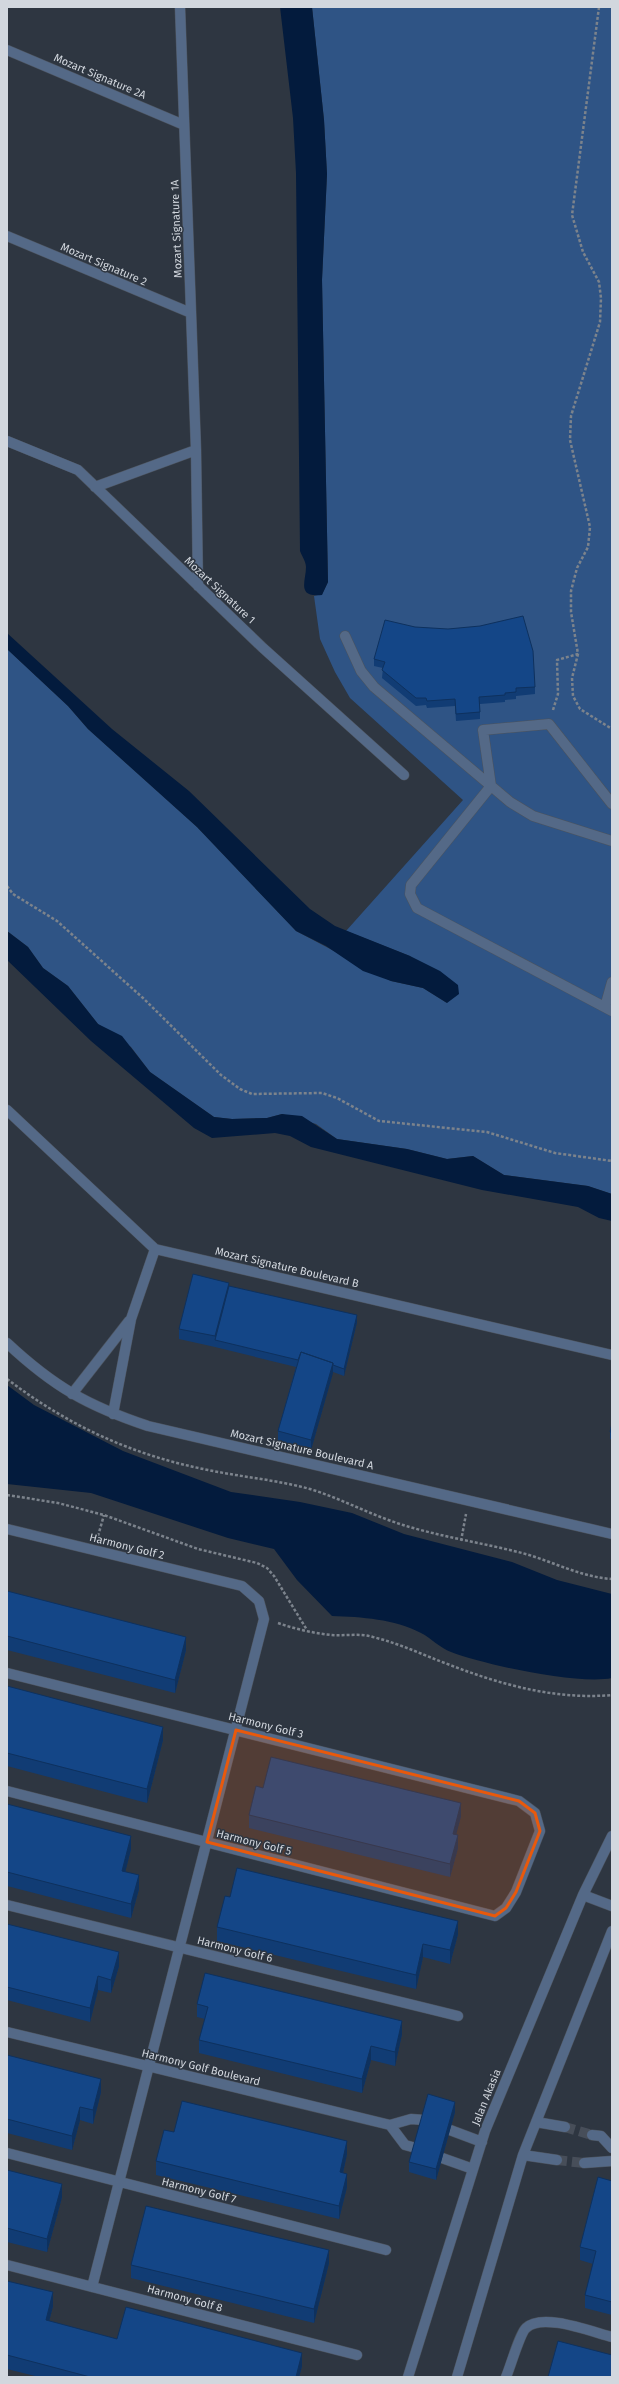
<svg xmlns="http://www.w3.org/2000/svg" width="619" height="2384" viewBox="0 0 619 2384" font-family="'Fira Sans',sans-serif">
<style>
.green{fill:#2f5485}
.water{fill:#031b3d}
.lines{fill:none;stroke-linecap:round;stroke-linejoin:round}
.minor-tunnel{stroke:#474e59;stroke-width:10;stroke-dasharray:10 5;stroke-linecap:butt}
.service-casing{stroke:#4c535d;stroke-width:11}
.minor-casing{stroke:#4c535d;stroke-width:11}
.path{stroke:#7c838c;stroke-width:2.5;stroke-dasharray:3 2;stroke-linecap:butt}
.service{stroke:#546987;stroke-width:10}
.minor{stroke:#546987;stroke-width:10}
.wall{fill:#113c74}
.shaded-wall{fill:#0e315e}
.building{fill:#144687;stroke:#0e315e}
.marked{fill:#e8590c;fill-opacity:0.2;stroke:#e8590c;stroke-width:3;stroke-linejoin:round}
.labels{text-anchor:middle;stroke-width:3;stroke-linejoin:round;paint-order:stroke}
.street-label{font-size:11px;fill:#d2d7de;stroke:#2e3641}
</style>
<rect width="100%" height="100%" fill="#2e3641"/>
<path class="green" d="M312,7H612V1194L588,1186L504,1175L473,1156L447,1159L407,1149L337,1139L316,1124L282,1114L267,1118L232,1119L214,1117L150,1072L131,1047L98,1024L68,986L43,968L28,947L7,931V649L68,706L88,729L197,827L296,931L391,981L423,988L447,1003L410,956L346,931L463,800L350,698L335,672L320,639L314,596L322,594L328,582L322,280L327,174L324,120Z"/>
<path class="water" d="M280,7H312L324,120L327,174L322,280L328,582L322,595C296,598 306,581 306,567C306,562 302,556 300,551L296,173L293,118Z
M7,633L112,729L189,791L310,909L335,926L410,956L440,971L458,985L459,994L447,1003L423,988L391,981L363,971L326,946L296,931L197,827L88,729L68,706L7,649Z
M7,931L28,947L43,968L68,986L98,1024L122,1036L150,1072L214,1117L232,1119L267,1118L282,1114L302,1116L337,1139L407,1149L447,1159L473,1156L504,1175L588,1186L612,1194V1221L599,1218L578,1207L482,1190L311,1147L290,1136L275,1133L212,1138L194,1128L91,1041L7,960Z
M7,1385L34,1405L123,1451L231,1492L300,1502L352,1513L404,1534L512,1562L557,1580L612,1594V1678C579,1685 485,1665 451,1652C440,1648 431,1638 421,1633C394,1619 362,1617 332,1616L297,1580L274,1549L228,1538L91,1493L7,1484Z"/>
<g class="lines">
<path class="minor-tunnel" d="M565,2127L592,2135
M557,2160L584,2163"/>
<g class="service-casing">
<path id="service" d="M345,636L361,671L374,687L510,802L533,816L612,841
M612,804L549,724L483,730L491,786L411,885L410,894L417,908L612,1011
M605,1007L612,982"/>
</g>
<g class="minor-casing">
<path id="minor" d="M180,7L196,450L198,586
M7,50L184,125
M7,236L191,313
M7,441L78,470L263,648L404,775
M95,487L196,450
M7,1110L155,1249L612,1355
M7,1343C54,1387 88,1406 148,1426L612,1534
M72,1394L129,1321
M113,1414L131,1319L155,1249
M7,1529L242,1586L259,1601L264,1619L92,2287
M7,1673L519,1801L535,1813L540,1831L516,1892L506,1908L495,1916L7,1791
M583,1895L612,1906
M7,1905L458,2016
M7,2032L390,2125L411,2119L424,2120
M536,2122L565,2127
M390,2125L405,2145L416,2148
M450,2130L482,2142
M592,2135L601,2136L612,2148
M7,2153L386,2250
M523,2155L557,2160
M442,2158L473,2169
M584,2163L612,2161
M7,2265L357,2355
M408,2377L485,2131L583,1895L612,1836
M457,2377L523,2155L612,1931
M506,2377C510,2368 520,2333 526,2328C542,2312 592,2332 612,2337"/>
</g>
<path class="path" d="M599,7L572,215L583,252L599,282L601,298L600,322L571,416L570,440L590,527L588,547L577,568L571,591V612L578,654L572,678L573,696L580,709L612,729
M553,710L558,694L557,660L578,654
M7,886L13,894L57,921L143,998L221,1075L240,1089L252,1094L322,1093L337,1098L379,1121L487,1132L555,1153L612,1161
M7,1379C69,1426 132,1455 208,1470C242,1477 277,1480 310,1489C342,1499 371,1515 403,1525C442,1537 483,1543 522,1553C552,1561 580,1577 612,1579
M7,1495L58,1503L104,1515L198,1549L257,1563L267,1568L274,1576L307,1630
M98,1536L104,1515
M461,1541L466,1514
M278,1623C295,1629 313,1633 331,1635C345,1636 360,1633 373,1637C401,1644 423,1655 450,1665C502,1685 556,1700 612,1695"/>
<use href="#service" class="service"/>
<use href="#minor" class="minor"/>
</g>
<path class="wall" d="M374,659L535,687V694L516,696V699L505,700V702L480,704V719L456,721L455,706L427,708L426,705L416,706L382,678L383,668L374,666Z
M229,1286L357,1322L344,1376L333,1372L311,1450L278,1441V1431L296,1367L215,1347L179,1339V1329Z
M612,1423V1439H610V1432Z
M7,1591L186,1650L175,1693L7,1650Z
M7,1686L163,1740L147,1803L7,1766Z
M263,1788L461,1816L456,1834L458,1848L450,1877L249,1828V1815Z
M7,1804L131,1849L125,1872L139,1889L131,1918L7,1886Z
M230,1897L458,1934L450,1964L423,1957L416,1989L217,1941V1927Z
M7,1924L119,1966L111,1993L98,1990L90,2022L7,2000Z
M197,2004L402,2034L395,2066L371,2060L362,2093L199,2053V2040L205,2019L197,2017Z
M7,2055L101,2092L93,2124L80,2120L72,2150L7,2133Z
M455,2112L436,2180L409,2172V2162Z
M174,2132L347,2154L343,2173L347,2187L339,2219L156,2175V2161Z
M7,2170L62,2197L47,2252L7,2242Z
M612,2181V2315L585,2308V2295L593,2264L580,2260V2247Z
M329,2263L314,2323L131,2278V2265Z
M7,2281L53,2306L49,2321L117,2339L302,2366L299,2377H39L7,2369Z"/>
<path class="shaded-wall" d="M229,1283V1293L215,1340V1336Z
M357,1315V1322L344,1376V1369Z
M333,1363V1373L311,1450V1440Z
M186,1637V1650L175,1693V1680Z
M163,1727V1740L147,1803V1789Z
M461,1803V1816L453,1847V1834Z
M458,1835V1848L450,1877V1864Z
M131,1836V1849L122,1885V1871Z
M139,1875V1889L131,1918V1904Z
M458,1921V1934L450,1964V1950Z
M423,1944V1957L416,1989V1975Z
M119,1952V1966L111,1993V1980Z
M98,1976V1990L90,2022V2008Z
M402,2021V2034L395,2066V2052Z
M371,2046V2060L362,2093V2079Z
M101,2079V2092L93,2124V2110Z
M455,2102V2112L436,2180V2169Z
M80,2107V2120L72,2150V2136Z
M347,2141V2154L340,2186V2172Z
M347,2174V2187L339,2219V2206Z
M62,2184V2197L47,2252V2239Z
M329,2250V2263L314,2323V2309Z
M53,2292V2306L46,2333V2320Z
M302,2353V2366L299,2377H296Z"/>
<path class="building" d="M523,616L533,651L535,687L516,688V692L505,693V695L479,697L480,712L456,714L455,699L427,701L426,698H416L382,670L385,662L374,659L385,620L415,627L448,629L480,626Z
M193,1274L229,1283L215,1336L179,1329Z
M229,1286L357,1315L344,1369L333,1365V1363L301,1352L298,1360L215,1340Z
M301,1352L333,1363L311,1440L278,1431Z
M612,1423V1432H610Z
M7,1591L186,1637L175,1680L7,1636Z
M7,1686L163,1727L147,1789L7,1753Z
M271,1757L461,1803L453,1834L458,1835L450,1864L249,1815L256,1786L263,1788Z
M7,1804L131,1836L122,1871L139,1875L131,1904L7,1872Z
M237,1868L458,1921L450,1950L423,1944L416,1975L217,1927L225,1896L230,1897Z
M7,1924L119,1952L111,1980L98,1976L90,2008L7,1987Z
M205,1973L402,2021L395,2052L371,2046L362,2079L199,2040L208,2007L197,2004Z
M7,2055L101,2079L93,2110L80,2107L72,2136L7,2119Z
M428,2094L455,2102L436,2169L409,2162Z
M182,2101L347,2141L340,2172L347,2174L339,2206L156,2161L164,2130L174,2132Z
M7,2170L62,2184L47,2239L7,2228Z
M598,2177L612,2181V2302L585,2295L596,2251L580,2247Z
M146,2206L329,2250L314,2309L131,2265Z
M7,2281L53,2292L46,2320L117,2339L126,2307L302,2353L296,2377H90L7,2355Z
M558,2341L612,2355V2377H548Z"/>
<path class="marked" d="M236,1730L519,1801L535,1813L540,1831L516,1892L506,1908L495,1916L207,1842Z"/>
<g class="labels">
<g class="street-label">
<text transform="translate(100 76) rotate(23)" y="4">Mozart Signature 2A</text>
<text transform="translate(176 229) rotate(-92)" y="4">Mozart Signature 1A</text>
<text transform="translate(104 264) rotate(23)" y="4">Mozart Signature 2</text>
<text transform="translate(220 590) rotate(43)" y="4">Mozart Signature 1</text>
<text transform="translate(287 1267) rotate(13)" y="4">Mozart Signature Boulevard B</text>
<text transform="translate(302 1449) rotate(13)" y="4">Mozart Signature Boulevard A</text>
<text transform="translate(127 1546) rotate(14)" y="4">Harmony Golf 2</text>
<text transform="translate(266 1725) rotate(14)" y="4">Harmony Golf 3</text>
<text transform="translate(254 1842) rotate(14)" y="4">Harmony Golf 5</text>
<text transform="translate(235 1949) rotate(14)" y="4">Harmony Golf 6</text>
<text transform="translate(201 2067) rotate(14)" y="4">Harmony Golf Boulevard</text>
<text transform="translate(486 2097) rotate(-68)" y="4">Jalan Akasia</text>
<text transform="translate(199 2190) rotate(14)" y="4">Harmony Golf 7</text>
<text transform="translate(185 2298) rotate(15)" y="4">Harmony Golf 8</text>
</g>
</g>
<rect width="619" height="2384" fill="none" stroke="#d2d7de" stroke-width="16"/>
</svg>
